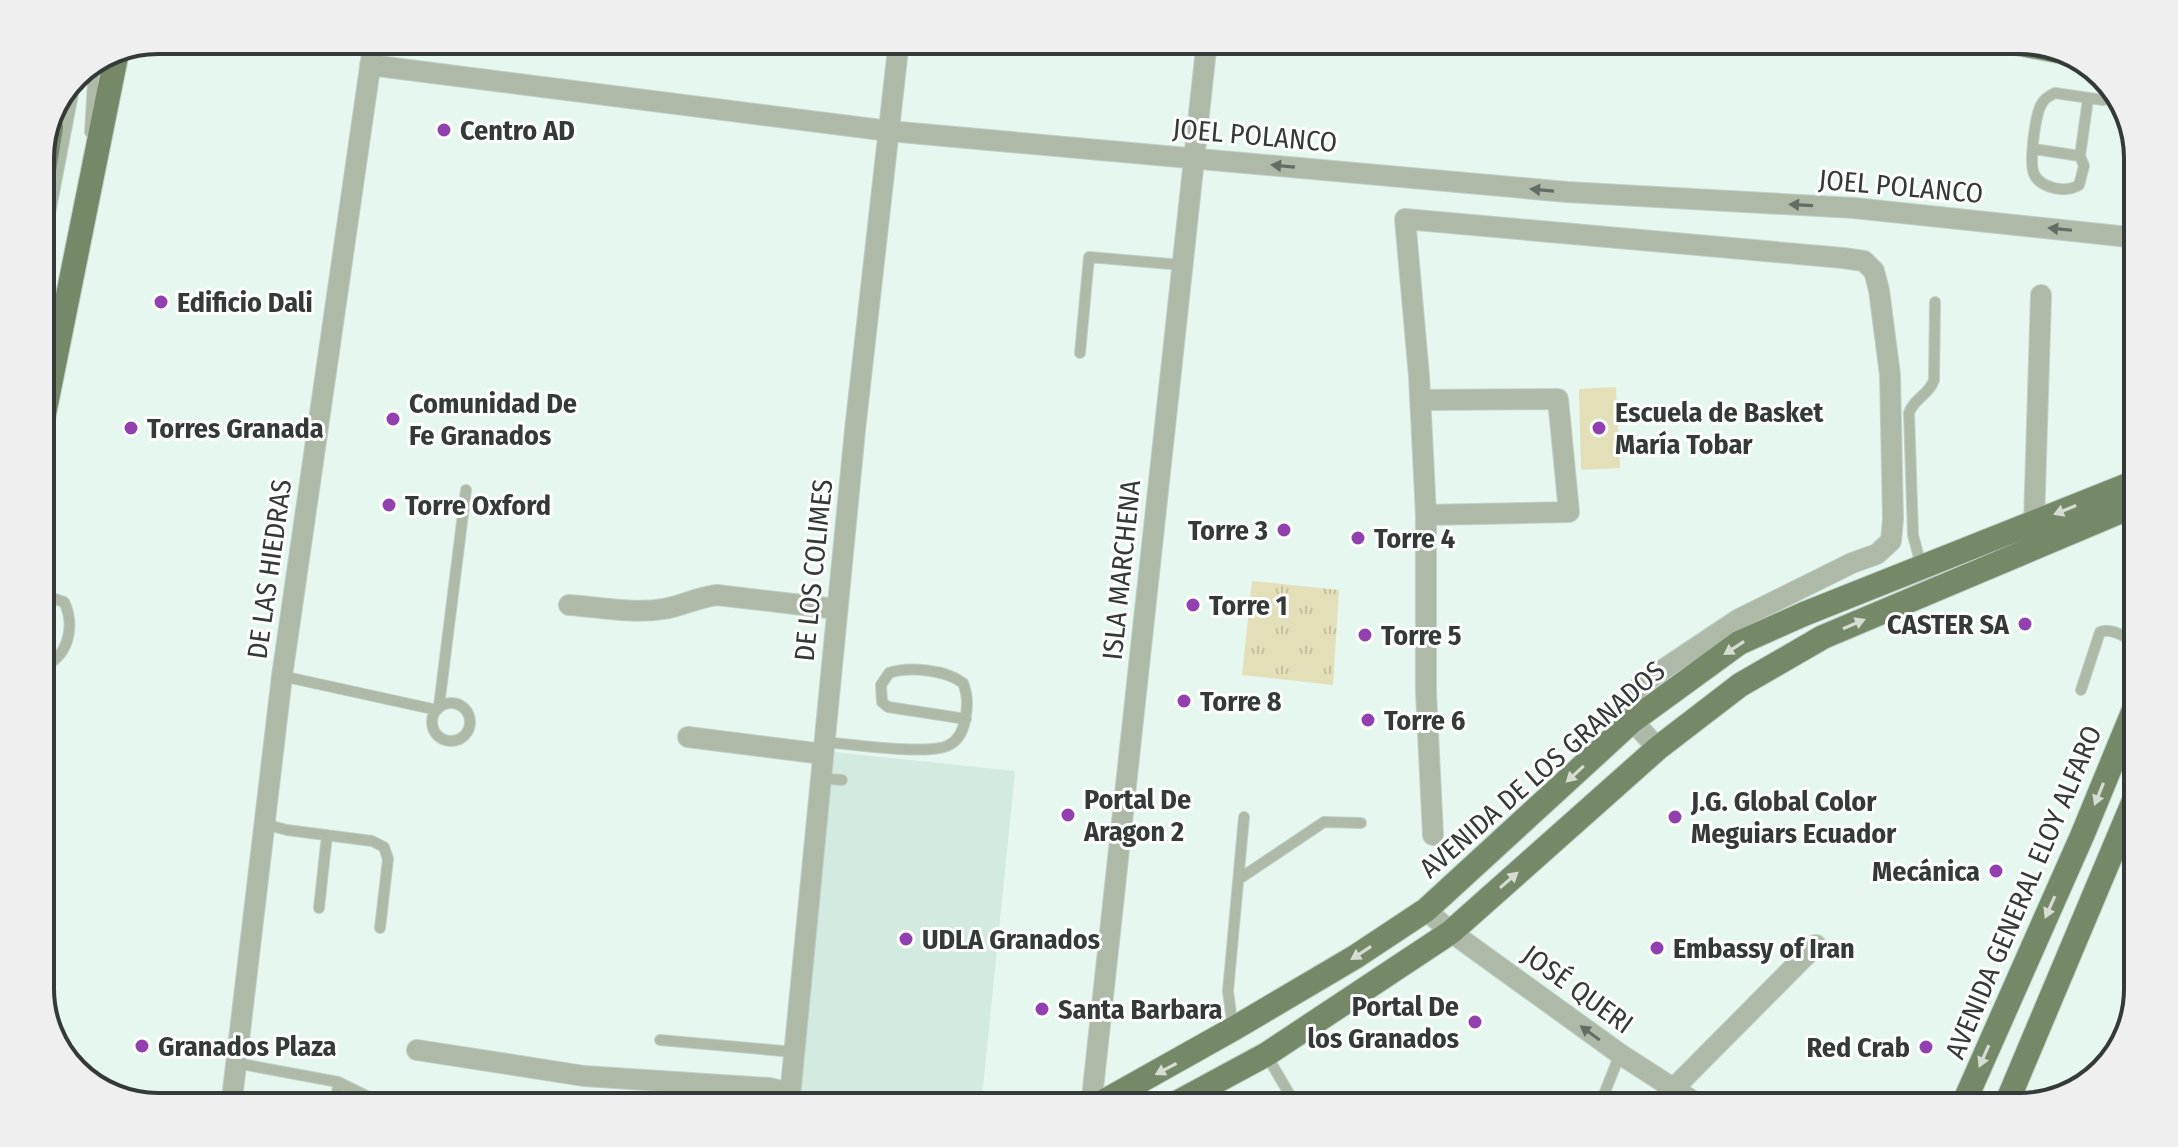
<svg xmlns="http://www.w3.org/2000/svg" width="2178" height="1147" viewBox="0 0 2178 1147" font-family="'Fira Sans Condensed',sans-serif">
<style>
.built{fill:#d2eadf}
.grass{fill:url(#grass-tufts)}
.pitch{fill:#e3e0b9}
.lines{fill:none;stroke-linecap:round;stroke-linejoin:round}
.lane-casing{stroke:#c1d1c9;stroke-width:12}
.street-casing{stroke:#c1d1c9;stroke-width:22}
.primary-casing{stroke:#c1d1c9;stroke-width:26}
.lane{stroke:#aeb9a8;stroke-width:10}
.street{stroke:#aeb9a8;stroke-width:20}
.primary{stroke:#758969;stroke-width:24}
.oneway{fill:#646d64}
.oneway2{fill:#d6dcd2}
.poi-dot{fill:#9240af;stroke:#fff;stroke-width:3}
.labels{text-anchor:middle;stroke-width:6;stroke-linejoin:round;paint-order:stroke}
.poi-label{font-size:28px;font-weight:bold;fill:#333a37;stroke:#fff;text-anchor:start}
.street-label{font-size:28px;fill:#333a37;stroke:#fff}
.rim{fill:none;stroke:#333a37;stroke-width:4}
</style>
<defs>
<pattern id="grass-tufts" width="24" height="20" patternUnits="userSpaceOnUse" patternTransform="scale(2)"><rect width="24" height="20" fill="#e3e0b9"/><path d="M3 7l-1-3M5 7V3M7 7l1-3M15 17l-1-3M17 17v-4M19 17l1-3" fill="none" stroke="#c3c1a0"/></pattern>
</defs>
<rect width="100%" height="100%" fill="#e5f7ee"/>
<path class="built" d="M833,752L1015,771L981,1107H797Z"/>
<path class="grass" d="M1252,581L1339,590L1333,685L1242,675Z"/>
<path class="pitch" d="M1616,387L1620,468L1581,470L1579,389Z"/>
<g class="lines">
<g class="lane-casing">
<path id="lane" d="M1065,40L1085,46L1088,40
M90,132L94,66
M2034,149L2080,156L2084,166L2079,185C2071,190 2063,190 2054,188C2046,186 2038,183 2034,174C2029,162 2035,117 2041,105C2044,99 2048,96 2055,93L2103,100L2109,98L2113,88
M2080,156L2088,99
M40,266L77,73
M1080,353L1089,257L1182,265
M1921,565L1913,535L1909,413C1914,398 1929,395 1934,380L1935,302
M40,594L64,602C76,626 68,660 40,667
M282,676L437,710
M2081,690L2100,632C2111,627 2127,638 2138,643
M432 722a19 19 0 1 1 38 0a19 19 0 1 1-38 0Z
M439,706L466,490
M824,742C850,744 930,756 949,745C959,740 963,731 965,720C968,707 968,695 963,683C946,670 909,666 889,673L881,685L882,702L888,707L966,719
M821,778L842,780
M264,824L287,830L372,841L384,847L388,859L380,928
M1239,879L1324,822L1361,823
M319,908L327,835
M1233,1029L1228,991L1244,817
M660,1040L794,1052
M1267,1056L1297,1107
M236,1063L338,1082L381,1103L404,1107
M1603,1098L1621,1107
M151,1105L166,1101L190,1107
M336,1107L338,1082
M1599,1107L1620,1054"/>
</g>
<g class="street-casing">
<path id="street" d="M370,65L889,131L1567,192L1854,208L2138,238
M1420,400L1558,399L1569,512L1426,515
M2034,523L2041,295
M569,605C600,607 633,614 663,609C682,606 698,597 717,595L837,609
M688,737L823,754
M1433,835L1426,692V515L1419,376L1405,219L1843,258L1864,261L1874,271L1879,290L1890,375L1893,519L1891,541L1877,554L1852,563L1739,619L1643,683C1615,710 1639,728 1658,748
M1426,910L1451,932L1620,1054L1702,1107
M417,1050L584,1076L769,1088L790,1093
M1673,1089L1816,945
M231,1107L282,676L374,40
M789,1107L855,430L899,40
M1091,1107L1207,40"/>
</g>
<g class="primary-casing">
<path id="primary" d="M2000,40L2074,54
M40,194L51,127
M40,434L116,57
M1094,1107L1233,1029L1355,957L1426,910L1632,721L1739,643L1804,614L2138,481
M1169,1107L1267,1054L1451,932L1658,748L1740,685L1823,637L2138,504
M1962,1107L2082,836L2138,700
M2005,1107L2138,791"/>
</g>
<use href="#lane" class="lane"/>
<use href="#street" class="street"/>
<use href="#primary" class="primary"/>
</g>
<defs><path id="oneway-solid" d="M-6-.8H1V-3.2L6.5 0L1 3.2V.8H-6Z" transform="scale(2)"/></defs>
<g class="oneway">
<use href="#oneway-solid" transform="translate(1283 166) rotate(-175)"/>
<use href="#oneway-solid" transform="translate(1542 190) rotate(-175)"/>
<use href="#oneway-solid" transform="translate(1801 205) rotate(-177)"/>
<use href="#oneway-solid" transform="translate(2060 229) rotate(-174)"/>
<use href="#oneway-solid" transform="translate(1590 1033) rotate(-144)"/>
</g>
<g class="oneway2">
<use href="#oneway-solid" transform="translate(2065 510) rotate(158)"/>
<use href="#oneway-solid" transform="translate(1854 624) rotate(-23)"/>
<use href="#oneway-solid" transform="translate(1734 648) rotate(147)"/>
<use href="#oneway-solid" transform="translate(1575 774) rotate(137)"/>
<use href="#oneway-solid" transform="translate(2099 794) rotate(112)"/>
<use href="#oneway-solid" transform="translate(1509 880) rotate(-41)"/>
<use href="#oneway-solid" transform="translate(2050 907) rotate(114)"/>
<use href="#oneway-solid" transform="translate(1361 953) rotate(147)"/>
<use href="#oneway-solid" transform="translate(1984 1056) rotate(114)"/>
<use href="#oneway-solid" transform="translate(1166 1069) rotate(152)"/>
</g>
<g class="poi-dot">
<circle cx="444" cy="130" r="8"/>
<circle cx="161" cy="302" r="8"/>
<circle cx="393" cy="419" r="8"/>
<circle cx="131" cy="428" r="8"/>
<circle cx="1599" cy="428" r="8"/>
<circle cx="389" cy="505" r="8"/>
<circle cx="1284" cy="530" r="8"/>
<circle cx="1358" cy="538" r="8"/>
<circle cx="1193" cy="605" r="8"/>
<circle cx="2025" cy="624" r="8"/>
<circle cx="1365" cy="635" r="8"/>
<circle cx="1184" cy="701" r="8"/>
<circle cx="1368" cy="720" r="8"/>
<circle cx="1068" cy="815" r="8"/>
<circle cx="1675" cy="817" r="8"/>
<circle cx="1996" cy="871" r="8"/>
<circle cx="906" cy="939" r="8"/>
<circle cx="1657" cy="948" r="8"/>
<circle cx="1042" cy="1009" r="8"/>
<circle cx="1475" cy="1022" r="8"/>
<circle cx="142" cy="1046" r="8"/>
<circle cx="1926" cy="1047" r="8"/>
</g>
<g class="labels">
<g class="poi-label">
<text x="460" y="140">Centro AD</text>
<text x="177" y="312">Edificio Dali</text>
<text x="409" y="413">Comunidad De<tspan x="409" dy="32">Fe Granados</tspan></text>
<text x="1615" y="422">Escuela de Basket<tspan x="1615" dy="32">María Tobar</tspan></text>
<text x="147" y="438">Torres Granada</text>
<text x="405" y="515">Torre Oxford</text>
<text x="1268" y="540" text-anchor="end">Torre 3</text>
<text x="1374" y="548">Torre 4</text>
<text x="1209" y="615">Torre 1</text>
<text x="2009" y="634" text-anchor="end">CASTER SA</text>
<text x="1381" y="645">Torre 5</text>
<text x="1200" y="711">Torre 8</text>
<text x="1384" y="730">Torre 6</text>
<text x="1084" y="809">Portal De<tspan x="1084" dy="32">Aragon 2</tspan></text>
<text x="1691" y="811">J.G. Global Color<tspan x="1691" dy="32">Meguiars Ecuador</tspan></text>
<text x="1980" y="881" text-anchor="end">Mecánica</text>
<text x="922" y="949">UDLA Granados</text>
<text x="1673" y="958">Embassy of Iran</text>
<text x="1459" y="1016" text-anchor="end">Portal De<tspan x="1459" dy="32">los Granados</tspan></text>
<text x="1058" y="1019">Santa Barbara</text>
<text x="158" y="1056">Granados Plaza</text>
<text x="1910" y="1057" text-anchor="end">Red Crab</text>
</g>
<g class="street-label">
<text transform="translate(1255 135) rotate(5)" y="10">JOEL POLANCO</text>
<text transform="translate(1901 186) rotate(5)" y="10">JOEL POLANCO</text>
<text transform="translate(269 569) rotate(-82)" y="10">DE LAS HIEDRAS</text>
<text transform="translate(813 570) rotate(-84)" y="10">DE LOS COLIMES</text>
<text transform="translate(1121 570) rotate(-84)" y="10">ISLA MARCHENA</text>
<text transform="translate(1542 769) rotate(-41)" y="10">AVENIDA DE LOS GRANADOS</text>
<text transform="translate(2023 892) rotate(-67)" y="10">AVENIDA GENERAL ELOY ALFARO</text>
<text transform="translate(1578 989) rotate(36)" y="10">JOSÉ QUERI</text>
</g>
</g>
<path d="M0 0H2178V1147H0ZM158 54H2020A104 104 0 0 1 2124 158V989A104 104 0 0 1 2020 1093H158A104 104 0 0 1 54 989V158A104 104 0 0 1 158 54Z" fill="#efefef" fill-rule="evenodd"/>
<path class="rim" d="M158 54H2020A104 104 0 0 1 2124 158V989A104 104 0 0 1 2020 1093H158A104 104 0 0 1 54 989V158A104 104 0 0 1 158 54Z"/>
</svg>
